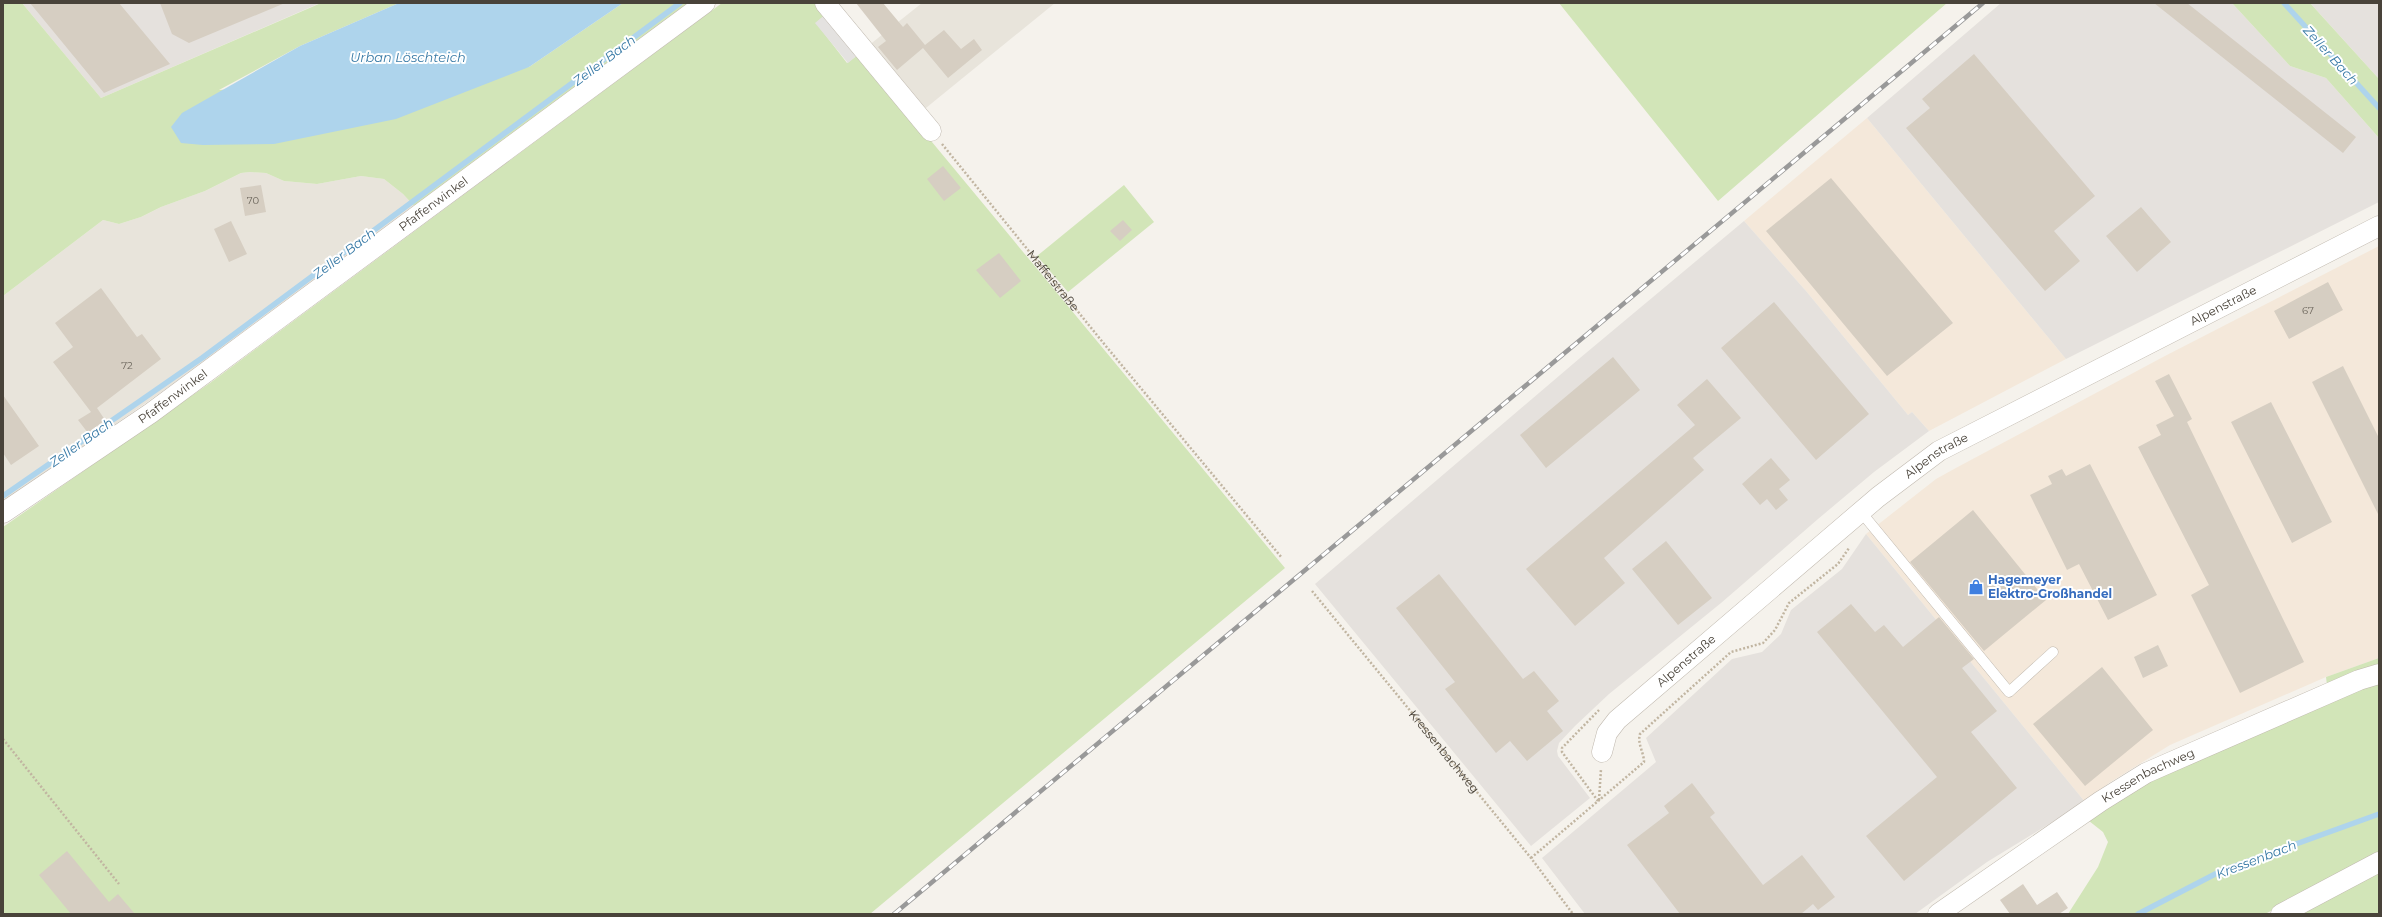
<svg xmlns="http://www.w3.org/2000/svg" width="2382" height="917" viewBox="0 0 2382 917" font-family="Montserrat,sans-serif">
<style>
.residential{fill:#e8e4db}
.commercial{fill:#f4e8da}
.industrial{fill:#e5e1dd}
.green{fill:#d2e5b8}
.parking{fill:#e4e2e0}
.water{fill:#aed4ec}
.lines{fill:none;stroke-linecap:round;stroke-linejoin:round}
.stream{stroke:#aed4ec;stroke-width:5.5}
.building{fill:#d6cec2}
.lane-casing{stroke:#c0b9af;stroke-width:11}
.street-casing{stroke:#c0b9af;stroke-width:21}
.path{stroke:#c1b5a1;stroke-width:2.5;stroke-dasharray:2 2;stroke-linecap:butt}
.lane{stroke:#fff;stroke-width:10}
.street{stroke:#fff;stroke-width:20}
.rail-casing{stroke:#999;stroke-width:4.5}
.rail{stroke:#fff;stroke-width:3;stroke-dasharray:9;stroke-linecap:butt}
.labels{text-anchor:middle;stroke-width:4;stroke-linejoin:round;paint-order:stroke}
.number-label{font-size:10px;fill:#6c665c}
.street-label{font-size:12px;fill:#49433a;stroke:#fff}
.shop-label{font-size:12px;font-weight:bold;fill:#366cbe;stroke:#fff;text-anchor:start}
.water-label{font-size:13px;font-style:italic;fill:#387aa6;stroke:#fff}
</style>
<rect width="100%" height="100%" fill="#f5f2ec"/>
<path class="residential" d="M922,3H1055L921,112L868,46Z
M250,172L266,173L284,181L317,184L361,176L384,179L403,194L416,208L187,374L3,503V296L103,220L119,224L141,217L161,207L205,191L241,173Z"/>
<path class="commercial" d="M1867,118L2066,359L1929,431L1912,412L1908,415L1806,291L1744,221Z
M2379,246V658L2326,677L2170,745L2109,783L2085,802L1866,534L1936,479L1954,469L2163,357Z"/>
<path class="industrial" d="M22,3H320L101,98Z
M2001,3H2232L2290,66L2326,78L2379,138V202L2066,359L1867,118Z
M2310,3H2379V79L2321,15Z
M1744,221L1806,291L1908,415L1912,412L1929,431L1874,472L1818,519L1721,603L1609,694L1575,726L1559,743L1557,751L1558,756L1590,798L1531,846L1315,584L1580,358Z
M1866,534L2085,802L1987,862L1915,914H1585L1542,858L1656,762L1646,738L1732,659L1762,652L1781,634L1791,610L1842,569Z"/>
<path class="green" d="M3,3H22L101,98L321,3H399L300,46L219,90L529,67L623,3H689L416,208L403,194L384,179L361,176L317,184L284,181L266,173L250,172L241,173L205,191L161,207L141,217L119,224L103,220L3,296Z
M722,3H817L826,14L816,23L847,63L859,54L1285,568L870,914H3V527L210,383Z
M1559,3H1947L1718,201Z
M2232,3H2310L2379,79V138L2326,78L2290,66Z
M1124,185L1154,222L1068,292L1037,256Z
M2379,658V670L2327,685L2326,677Z
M2379,678V855L2265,914H2068L2098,867L2108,842L2103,832L2084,817L2110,799Z
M2379,870V914H2294Z"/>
<path class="parking" d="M826,14L859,54L848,63L815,23Z"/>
<path class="water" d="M399,3H623L529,67L396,119L274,144L203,145L181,143L171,127L182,113L300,46Z"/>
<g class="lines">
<path class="stream" d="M2284,3L2379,108
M3,496L202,358L680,3
M2138,914L2221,871L2379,814"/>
</g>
<path class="building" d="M30,3H119L170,64L104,93Z
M160,3H285L189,43L172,34Z
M856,3H883L903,27L907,23L925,45L944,30L961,49L974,39L982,50L948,78L923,48L897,70L878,47L886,41Z
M2154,3H2187L2356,137L2343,153Z
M1974,54L2095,196L2054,231L2080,261L2045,291L1906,128L1930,108L1922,99Z
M943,166L961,188L944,201L927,179Z
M1831,178L1953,323L1887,376L1766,231Z
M261,185L266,212L245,216L240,188Z
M2141,207L2171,242L2137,272L2106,236Z
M1123,220L1132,230L1120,241L1110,231Z
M231,221L247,254L229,262L214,229Z
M999,253L1021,281L1000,298L976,270Z
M2328,282L2343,310L2289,339L2274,311Z
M101,288L137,337L142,334L161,359L97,408L105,420L88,433L78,420L91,412L53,362L73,347L55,323Z
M1774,302L1869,414L1816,460L1721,348Z
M1613,357L1640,390L1546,468L1520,435Z
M2343,366L2379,438V516L2312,382Z
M2169,374L2192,419L2187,422L2304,662L2240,693L2191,595L2209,585L2138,447L2161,435L2156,425L2174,416L2155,381Z
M1707,379L1741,418L1693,458L1704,470L1604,558L1625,583L1575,626L1526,569L1695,425L1677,405Z
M3,395L39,446L11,465L3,453Z
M2271,402L2332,522L2292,543L2231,422Z
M1771,458L1790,480L1779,489L1788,500L1776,510L1767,499L1760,505L1742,484Z
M2090,464L2157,595L2108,620L2079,564L2067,570L2030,495L2052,484L2048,476L2062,469L2066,476Z
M1973,510L2046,600L1984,651L1910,562Z
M1666,541L1712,598L1678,625L1632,569Z
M1439,574L1523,679L1534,671L1559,701L1547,711L1563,731L1527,761L1510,741L1496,753L1445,689L1455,682L1396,608Z
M1851,604L1875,632L1884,625L1903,647L1939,617L1974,659L1962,668L1997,711L1971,732L2017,788L1904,881L1866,836L1937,777L1817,632Z
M2158,645L2168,666L2143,678L2134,657Z
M2102,667L2153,730L2085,786L2033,724Z
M1692,783L1715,813L1710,817L1763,885L1802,855L1835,897L1818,910L1813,904L1801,914H1680L1627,845L1669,813L1664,806Z
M67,851L109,902L118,894L135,914H71L39,875Z
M2023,884L2037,905L2057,892L2068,908L2059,914H2010L2000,900Z"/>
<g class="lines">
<g class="lane-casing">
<path id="lane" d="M1861,512L2009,692L2053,652"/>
</g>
<g class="street-casing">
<g id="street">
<path d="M825,3L931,131"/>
<path id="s3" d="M3,513L151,413L705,3"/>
<path id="s4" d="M1602,752L1607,733L1617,720L1878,497L1939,451L2379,226"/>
<path id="s5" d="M1938,914L2101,801L2146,773L2359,680L2379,674"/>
<path d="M2281,914L2379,862"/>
</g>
</g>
<g class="path">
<path id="s1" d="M942,144L1105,345L1282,558"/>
<path id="s2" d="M1312,591L1531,858L1573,914"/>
<path d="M3,739L119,884"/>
<path d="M1599,800L1601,769"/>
<path d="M1598,801L1562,752V748L1599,710"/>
<path d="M1531,858L1644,762C1644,753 1637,743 1640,734L1731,652L1763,643L1775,630L1789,603L1838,564L1849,548"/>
</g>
<use href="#lane" class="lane"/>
<use href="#street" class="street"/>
<g class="rail-casing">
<path id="rail" d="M894,914L1983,3"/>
</g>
<use href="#rail" class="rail"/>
</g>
<defs>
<g id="shop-bare" transform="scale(1.2)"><path d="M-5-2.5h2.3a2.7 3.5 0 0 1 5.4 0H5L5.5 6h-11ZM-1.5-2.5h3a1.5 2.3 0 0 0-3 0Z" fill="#3f7fe0" stroke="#fff" stroke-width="2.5" paint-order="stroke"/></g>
</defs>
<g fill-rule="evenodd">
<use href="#shop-bare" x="1976" y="587"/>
</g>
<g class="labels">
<g class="number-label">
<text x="253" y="204">70</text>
<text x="2308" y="314">67</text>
<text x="127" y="369">72</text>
</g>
<g class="street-label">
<text dy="4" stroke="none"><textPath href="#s3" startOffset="530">Pfaffenwinkel</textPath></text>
<text dy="4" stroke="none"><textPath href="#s1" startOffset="176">Maffeistraße</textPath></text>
<text dy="4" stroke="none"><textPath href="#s4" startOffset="775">Alpenstraße</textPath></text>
<text dy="4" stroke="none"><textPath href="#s3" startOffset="206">Pfaffenwinkel</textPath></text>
<text dy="4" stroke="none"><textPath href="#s4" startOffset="451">Alpenstraße</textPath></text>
<text dy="4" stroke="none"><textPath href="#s4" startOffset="127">Alpenstraße</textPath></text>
<text dy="4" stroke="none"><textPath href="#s2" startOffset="208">Kressenbachweg</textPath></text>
<text dy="4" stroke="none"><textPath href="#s5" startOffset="252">Kressenbachweg</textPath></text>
</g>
<g class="shop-label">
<text x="1988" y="584">Hagemeyer<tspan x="1988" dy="14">Elektro-Großhandel</tspan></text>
</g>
<g class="water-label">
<text transform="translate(2331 55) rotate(48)" y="5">Zeller Bach</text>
<text x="408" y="62">Urban Löschteich</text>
<text transform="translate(604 60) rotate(-37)" y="5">Zeller Bach</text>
<text transform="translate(344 253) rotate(-37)" y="5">Zeller Bach</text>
<text transform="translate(81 442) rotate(-35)" y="5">Zeller Bach</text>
<text transform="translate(2256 859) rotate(-21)" y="5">Kressenbach</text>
</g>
</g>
<rect width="2382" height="917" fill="none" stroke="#49433a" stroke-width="8"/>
</svg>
